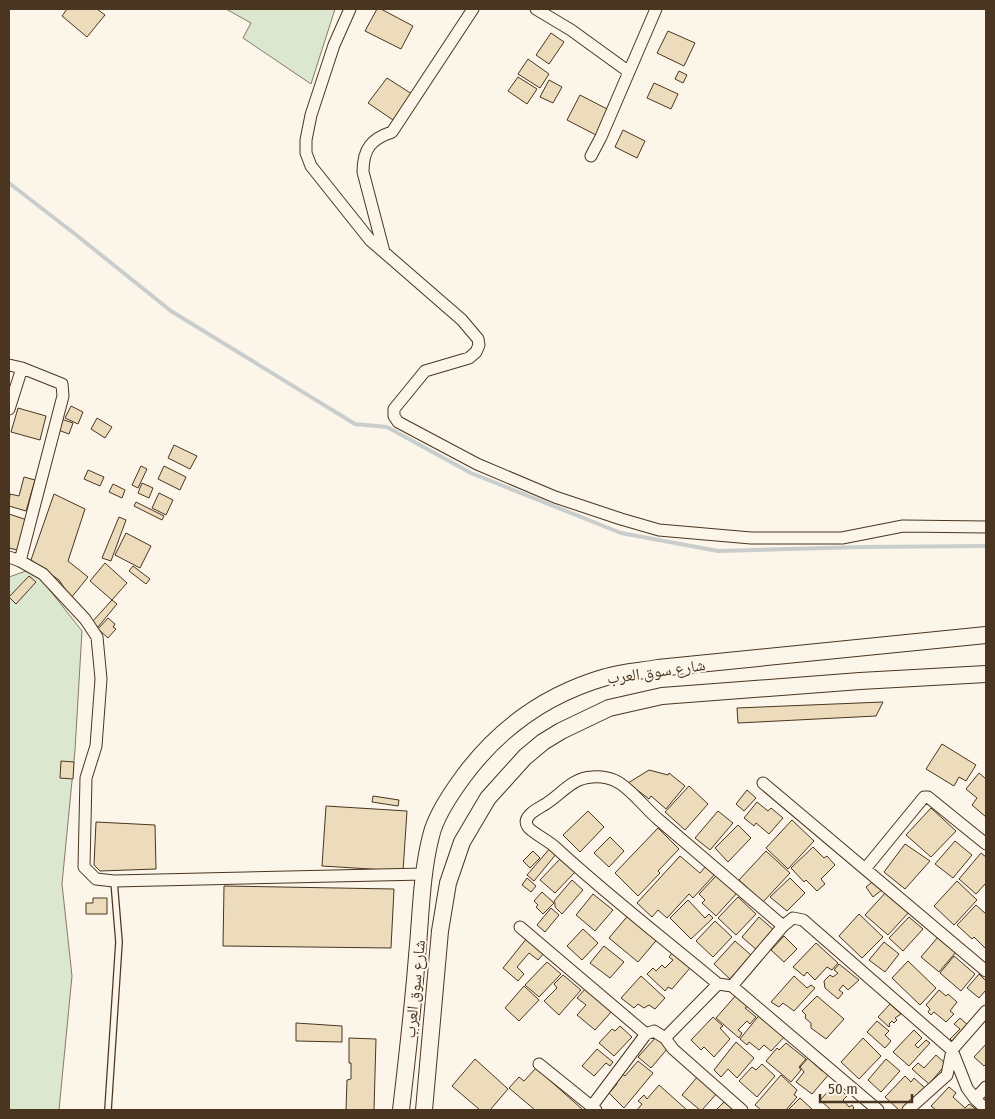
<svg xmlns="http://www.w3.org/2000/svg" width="995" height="1119" viewBox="0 0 995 1119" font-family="'Fira Sans Condensed','Noto Naskh Arabic',sans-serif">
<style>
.green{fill:#dce7d0;stroke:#887966}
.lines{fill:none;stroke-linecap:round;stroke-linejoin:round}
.stream{stroke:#c9cecd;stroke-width:4}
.building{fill:#ecdcbc;stroke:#4a3520}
.service-casing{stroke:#4a3520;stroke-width:8}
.minor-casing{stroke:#4a3520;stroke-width:13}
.secondary-casing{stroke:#4a3520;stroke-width:18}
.service{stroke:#fbf6e9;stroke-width:5.5}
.minor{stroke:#fbf6e9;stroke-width:11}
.secondary{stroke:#fbf6e9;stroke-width:16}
.labels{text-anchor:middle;stroke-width:4;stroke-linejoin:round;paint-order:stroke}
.street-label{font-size:16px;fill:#4a3520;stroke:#fbf6e9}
</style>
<rect width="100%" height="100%" fill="#fbf6e9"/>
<path class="green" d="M226,9H335L311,84L243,38L251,23Z
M26,571L41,579L82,631L75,750L62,884L72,976L59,1110H9V577Z"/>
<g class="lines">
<path class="stream" d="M9,183L75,234L171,311L355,424L387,427L471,473L621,533L718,551L862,547L986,546"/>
</g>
<path class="building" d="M67,9H97L105,15L87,37L62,16Z
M377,9H381L413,26L401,49L365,31Z
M668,31L695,43L684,66L657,53Z
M551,33L564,42L549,64L536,55Z
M528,59L549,74L540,88L518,74Z
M679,71L687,75L683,83L675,79Z
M518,77L537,89L527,104L508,91Z
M387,78L412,94L393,120L368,103Z
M549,80L562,87L553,103L540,97Z
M654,83L678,94L671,109L647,98Z
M580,95L609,110L596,135L567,120Z
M623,130L645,141L637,158L615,147Z
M71,406L83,412L78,424L65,418Z
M18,408L46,416L40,440L11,432Z
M97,418L112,427L105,438L91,429Z
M61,419L73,423L69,434L58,430Z
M174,445L197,456L190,469L168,458Z
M141,466L147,469L138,488L132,485Z
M164,466L186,477L180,490L158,479Z
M88,470L104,477L100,486L84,479Z
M24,477L35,480L26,511L9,506L10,494L19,496Z
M142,483L153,488L149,498L138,493Z
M113,484L125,490L122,498L109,492Z
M159,493L173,500L166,515L152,508Z
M54,494L85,509L68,561L88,577L71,598L59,580L31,560Z
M136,502L164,516L162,520L134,506Z
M9,514L30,521L21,551L9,548Z
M119,517L126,520L111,561L102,558Z
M126,533L151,546L140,568L115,555Z
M105,563L127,583L112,600L90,581Z
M133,566L150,579L146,584L129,571Z
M29,576L36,582L16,604L9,597Z
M112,600L117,604L98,627L92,622Z
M108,618L115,624L113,627L116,629L108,638L98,629Z
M883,702L876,716L738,723L737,708Z
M942,744L976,765L966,781L959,777L954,786L926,769Z
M61,761L74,762L73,779L60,778Z
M649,770L668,775L669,773L685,786L666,809L651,796L649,799L628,783Z
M979,773L986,779V817L972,805L977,798L966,789Z
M689,786L708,804L685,830L665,812Z
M747,790L756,798L744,811L736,804Z
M373,796L399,800L398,806L372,802Z
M757,802L768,811L771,808L783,818L769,834L756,823L754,826L744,818Z
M326,806L407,811L403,871L322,866Z
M931,808L956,831L931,857L906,835Z
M588,811L604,827L580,852L563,835Z
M718,811L733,823L710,850L695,838Z
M792,820L814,841L788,869L766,848Z
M96,822L155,825L156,869L100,871L94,865Z
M738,825L751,838L728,862L715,848Z
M658,828L679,849L658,871L660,873L638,896L615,873Z
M610,837L624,851L609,867L594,853Z
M955,841L972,855L953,878L935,864Z
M905,844L930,861L905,889L884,872Z
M551,847L557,853L534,881L527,875Z
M813,847L824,858L827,856L835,865L821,879L825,884L817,891L806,880L804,882L791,868Z
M533,851L540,858L530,868L523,861Z
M766,851L790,873L763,902L739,880Z
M981,853L986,857V883L976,894L959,879Z
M680,856L700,873L706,866L715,874L693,898L689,894L667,918L658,910L652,917L637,903Z
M560,859L575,872L555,893L540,880Z
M717,875L737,893L716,916L702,903L705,900L699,894Z
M527,878L536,886L531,892L522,885Z
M790,878L805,893L787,911L770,897Z
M876,879L883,889L873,897L866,887Z
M572,880L583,890L562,914L555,907V903L554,901Z
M957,881L977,900L954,925L934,906Z
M224,886L394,889L391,948L223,946Z
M887,891L910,911L888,935L865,915Z
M542,892L554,903L543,914L536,907L538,905L534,901Z
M593,894L613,910L595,931L576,915Z
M738,897L756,914L736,935L718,918Z
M93,898H107V914H86V903H93Z
M688,900L705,918L709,914L713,918L691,939L670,918Z
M976,905L986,914V949L974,937L972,939L957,925Z
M551,908L559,915L545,932L537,925Z
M631,912L660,936L638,962L609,938Z
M859,914L883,937L862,958L839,936Z
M759,917L775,931L758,951L742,937Z
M909,917L923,929L903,951L889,938Z
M715,921L732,937L713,957L696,941Z
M583,929L598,943L582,960L567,946Z
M784,936L797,949L784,962L771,950Z
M938,937L956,952L939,972L921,957Z
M527,938L544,953L538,960L529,953L517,967L524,974L518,981L503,968Z
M735,941L751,955L730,979L714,964Z
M884,942L899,954L885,972L869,960Z
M816,943L838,963L832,970L827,967L815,980L807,972L804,976L793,967Z
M604,946L624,962L610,978L590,963Z
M672,953L690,968L672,989L668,987L665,991L647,974L653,968L656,971L662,965L665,968L673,960L669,957Z
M954,956L975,974L961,991L940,973Z
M908,961L936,988L920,1005L892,978Z
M547,962L561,974L539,997L525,985Z
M839,964L859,980L848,990L843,985L839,990L843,993L838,999L825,988L824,981L830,975L833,977L838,973L834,970Z
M979,974L986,981V990L979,998L967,988Z
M563,975L581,990L559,1015L544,1001L557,988L554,984Z
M641,976L665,998L655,1009L649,1005L644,1008L638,1004L634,1008L621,998Z
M794,976L807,988L811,985L815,988L794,1011L783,1003L779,1007L771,1002Z
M524,986L539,1000L519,1021L505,1008Z
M587,987L613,1010L595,1030L577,1015L586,1005L577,998Z
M939,990L946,996L948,994L957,1002L950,1011L954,1014L946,1022L934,1012L931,1015L928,1012L930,1009L926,1005Z
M737,994L749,1005L745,1008L756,1017L750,1024L747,1021L738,1030L742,1033L739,1038L716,1018Z
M817,996L844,1019L826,1039L811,1028V1023L805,1018L806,1015L802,1011Z
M890,1004L901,1014L895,1018L897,1020L894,1023L892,1021L889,1024L890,1026L889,1027L878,1017Z
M761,1013L787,1034L771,1051L764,1045L759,1050L749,1042L747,1045L740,1039Z
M713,1017L723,1026L720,1028L730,1039L714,1057L704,1047L701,1050L691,1040Z
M960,1018L971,1028L955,1044L950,1039L960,1029L954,1024Z
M877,1021L889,1031L885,1035L891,1041L885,1048L867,1032Z
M296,1023L342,1026V1042L296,1041Z
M620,1026L632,1037L614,1056L599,1043L612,1029L615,1031Z
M914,1030L922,1038L915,1045L918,1048L926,1040L930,1043L909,1066L893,1052Z
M656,1037L668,1048L651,1068L638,1057Z
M349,1038L376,1039L374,1110H346L347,1080L351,1079V1063H349Z
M863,1038L881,1056L859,1079L841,1062Z
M736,1042L754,1058L737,1078L728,1069L721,1077L714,1070Z
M786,1043L806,1059L799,1067L801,1070L791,1082L766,1061L777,1048L779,1050Z
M986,1044V1064L984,1066L974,1057Z
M597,1049L613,1062L610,1066L606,1063L594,1076L582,1066Z
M936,1055L946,1064L929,1084L912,1069L918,1063L924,1068Z
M808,1058L822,1071L825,1069L830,1073L812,1094L796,1082L804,1072L800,1067Z
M475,1059L508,1089L490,1110H480L452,1086Z
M886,1059L900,1071L881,1092L868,1080Z
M638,1061L653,1073L624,1108L609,1093L617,1084L615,1081L621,1073L625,1076Z
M762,1064L775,1076L757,1097L739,1081L752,1067L756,1070Z
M536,1068L582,1109L580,1110H535L509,1088L519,1077L524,1081Z
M781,1075L797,1090L794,1095L797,1097L786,1110H761L755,1105Z
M698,1076L718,1092L702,1110H700L682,1095Z
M905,1076L911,1082L914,1078L925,1088L903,1110H899L885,1097Z
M835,1084L847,1096L843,1100L849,1107L852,1105L854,1108L852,1110H831L820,1100Z
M659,1085L687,1110H637L642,1104L638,1101L644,1095L647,1099Z
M949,1087L956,1093L953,1097L965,1108L969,1104L976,1109L936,1110L931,1106Z
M800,1098L813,1110H788Z
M727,1099L739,1110H716Z"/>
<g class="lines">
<g class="service-casing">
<path id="service" d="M108,1110L119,942L114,881"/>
</g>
<g class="minor-casing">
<path id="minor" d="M350,9L334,45L311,115L306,140V153L311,166L370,240L462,320L478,339L479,345L476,352L469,358L425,371L394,409V416L398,422L477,464L555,497L621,519L659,530L751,538H842L903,526L986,527
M536,9L571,30L629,72
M591,156L601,137L656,9
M384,252L363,172C363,149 371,139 392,132L473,9
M9,365L22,368L62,384L63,396L20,561
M9,409L22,368
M9,557L20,561L43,574L85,619L97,637L101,679L96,746L86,778L84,867L96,879L114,881L424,874
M763,783L986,971
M865,869L924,797H928L986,844
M783,926C742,891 701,856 659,820C646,809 635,794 621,784C613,778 601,776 592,777C571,778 560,796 544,805C537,809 521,817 528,827C531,832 549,841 555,847C607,895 664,939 718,984L732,986L878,1110
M520,927L646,1034L654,1031L665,1038L673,1049L742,1110
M732,986L783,926L793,918L803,920L952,1050L967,1088L975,1099L986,1109
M665,1038L718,984
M539,1064L596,1110
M975,1099L986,1087
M592,1106L646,1034
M908,1110L947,1075L952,1050L986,1011"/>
</g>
<g class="secondary-casing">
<path id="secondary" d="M401,1110C407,1059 413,1008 417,956C421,916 421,875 431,836C435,818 452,792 463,777C499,728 547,694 606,677C622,672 641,671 658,668L986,635
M424,1110L440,931L448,883L462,842L488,798L525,757L543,742L561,731L609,708L662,696L860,681L986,674"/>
</g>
<use href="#service" class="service"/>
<use href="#minor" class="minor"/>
<use href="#secondary" class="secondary"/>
</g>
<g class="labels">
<g class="street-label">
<text transform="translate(656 671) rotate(-8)" y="6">شارع سوق العرب</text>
<text transform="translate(414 989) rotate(-84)" y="6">شارع سوق العرب</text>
</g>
</g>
<rect width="995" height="1119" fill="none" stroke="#4a3520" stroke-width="20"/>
<path d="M820 1094v8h92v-8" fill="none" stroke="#4a3520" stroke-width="2.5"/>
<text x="828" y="1094" font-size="15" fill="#4a3520" stroke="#fbf6e9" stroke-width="4" paint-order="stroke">50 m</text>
</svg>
